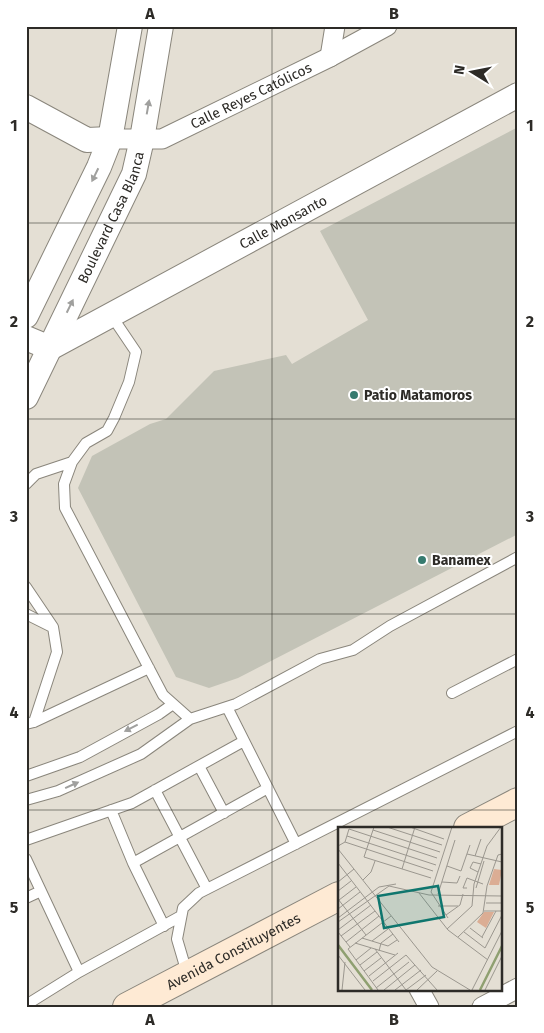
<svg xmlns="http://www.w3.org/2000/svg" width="544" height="1033" viewBox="0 0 544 1033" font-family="'Fira Sans',sans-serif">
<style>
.building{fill:#c3c3b7}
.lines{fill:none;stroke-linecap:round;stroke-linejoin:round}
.service-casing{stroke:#8a867c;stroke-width:12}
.minor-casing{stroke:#8a867c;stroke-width:21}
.tertiary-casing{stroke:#8a867c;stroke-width:26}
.secondary-casing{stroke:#8a867c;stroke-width:30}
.service{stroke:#fff;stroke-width:10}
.minor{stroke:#fff;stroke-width:19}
.tertiary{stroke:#fff;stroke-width:24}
.secondary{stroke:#feead4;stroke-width:28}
.oneway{fill:#a0a09e}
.grid{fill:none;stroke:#2d2b27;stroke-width:1;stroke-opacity:0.55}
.poi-dot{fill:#367b6f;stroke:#fff;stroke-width:2}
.labels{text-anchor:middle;stroke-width:4;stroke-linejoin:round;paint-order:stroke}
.street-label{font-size:14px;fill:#2d2b27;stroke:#fff}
.poi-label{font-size:14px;font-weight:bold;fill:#2d2b27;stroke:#fff;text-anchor:start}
.inset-river{fill:none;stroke:#8fa071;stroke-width:2.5}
.inset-road{fill:none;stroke:#9b978f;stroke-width:1}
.view{fill:#0f766e;fill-opacity:0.15;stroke:#0f766e;stroke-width:2.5}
.inset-edge{fill:none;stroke:#2d2b27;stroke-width:2.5}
.neatline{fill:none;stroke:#2d2b27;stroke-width:2}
.grid-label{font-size:16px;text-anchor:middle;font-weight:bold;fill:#2d2b27}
</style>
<rect width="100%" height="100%" fill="#e4dfd4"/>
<path class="building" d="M518,127V534L238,678L209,688L176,677L78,488L92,456L150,424L166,419L214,371L286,355L292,364L368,320L320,231Z"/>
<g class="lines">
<g class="service-casing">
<path id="service" d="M111,315L136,352L129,382L114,418L107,431L86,443L72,462L64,484L65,508L163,695L190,719L236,704L320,659L353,650L390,626L518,557
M26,484L36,474L72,462
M26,587L53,627L57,652L34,722
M26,614L52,627
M452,693L518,659
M227,707L296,844
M26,724L34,722L149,668
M199,766L224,813
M26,776L80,757L159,714L173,704
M155,790L207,889
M26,800L58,791L141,754L190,719
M111,810L133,863
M26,840L132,803L244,741
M26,859L79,972
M26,898L41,891
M164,926L133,863L268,788
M187,973L177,939L183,908L199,893L518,731
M26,1005L79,972L181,916"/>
</g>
<g class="minor-casing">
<g id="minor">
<path d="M330,57L335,26"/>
<path id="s1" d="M110,139H162L330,57L387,26"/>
<path d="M419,989L429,1007"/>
<path d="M482,1007L518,988"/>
</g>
</g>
<g class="tertiary-casing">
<g id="tertiary">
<path d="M26,107L87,140L110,139"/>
<path d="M26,316L99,167L110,139L130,26"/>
<path id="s2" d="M26,338L50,348L518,95"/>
<path id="s3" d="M26,397L134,174L142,139L161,26"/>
</g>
</g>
<g class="secondary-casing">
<g id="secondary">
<path d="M468,828L518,802"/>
<path id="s4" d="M127,1007L339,896"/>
</g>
</g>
<use href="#service" class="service"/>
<use href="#minor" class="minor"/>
<use href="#tertiary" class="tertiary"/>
<use href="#secondary" class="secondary"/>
</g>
<defs><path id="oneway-solid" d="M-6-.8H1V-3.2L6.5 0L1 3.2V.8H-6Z" transform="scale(1.25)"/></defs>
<g class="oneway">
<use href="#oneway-solid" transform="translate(148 107) rotate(-80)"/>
<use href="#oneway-solid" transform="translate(95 175) rotate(116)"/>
<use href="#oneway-solid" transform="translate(70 306) rotate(-64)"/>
<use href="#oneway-solid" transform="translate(131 728) rotate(153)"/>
<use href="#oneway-solid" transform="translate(72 785) rotate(-24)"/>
</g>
<path class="grid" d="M272,26V1007M26,223H518M26,419H518M26,614H518M26,810H518"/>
<g class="poi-dot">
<circle cx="354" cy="395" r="5"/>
<circle cx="422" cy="560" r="5"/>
</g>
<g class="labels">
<g class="street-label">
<text dy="5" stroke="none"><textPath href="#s1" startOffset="151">Calle Reyes Católicos</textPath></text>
<text dy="5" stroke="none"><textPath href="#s3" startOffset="199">Boulevard Casa Blanca</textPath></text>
<text dy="5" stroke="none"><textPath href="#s2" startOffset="291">Calle Monsanto</textPath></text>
<text dy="5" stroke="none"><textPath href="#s4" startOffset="120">Avenida Constituyentes</textPath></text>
</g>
<g class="poi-label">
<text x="364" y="400">Patio Matamoros</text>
<text x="432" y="565">Banamex</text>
</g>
</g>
<g transform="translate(338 827)">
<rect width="164" height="164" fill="#e4dfd4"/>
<path d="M156,42L164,43L161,58H151ZM146,85H156L148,101L139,95Z" fill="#dbad94"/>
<path class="inset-river" d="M0,118L34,163M142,163L164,119"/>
<path class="inset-road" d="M36,0L26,30L93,51M49,0L104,18M72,0L106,12M11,2L99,31M35,3L102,25M9,9L98,38M7,15L95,44M0,19L7,15L11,2M0,22L94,140L132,163M129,27L164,35M137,29L143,12M0,36L61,115M109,39L123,44L132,18M64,42L77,0M140,45L132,41L135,35L143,37M25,53L33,45L37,34M0,55L16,42M104,55L119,56L122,49M129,61H125L129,51L145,57M138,61L146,34M0,64L13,54M81,66L110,103L150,133M100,67L117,13M0,72L28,108M1,73L18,60M148,76H164M100,79H120M0,82L22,65M146,84H164M108,88L122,78L125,67M0,91L41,60L58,57M110,91L93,65L114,0M0,95L51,59L91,68L164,69M132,101L145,111M109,102L134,79L136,57L149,19L163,0M0,103L33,78M0,105L12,120M126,105L147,121L164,88M3,109L37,84M120,110L145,86L149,59L160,28L164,27M144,110L158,84M24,111L50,119L59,113M34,114L50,102M8,115L41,89M17,116L57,128M37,122L68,163M41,124L43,116L55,107M0,128L27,163M68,128L99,163M18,133L33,121M22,138L39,125M26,144L43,131M31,149L60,126M35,154L68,128M38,161L71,135M4,163L7,135M40,163L10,122L53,89M46,163L77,138M57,163L83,143M68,163L88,148M79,163L99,144M134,163L164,104M147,163L164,129"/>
<path class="view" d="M100,59L106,90L46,101L40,69Z"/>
<rect width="164" height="164" class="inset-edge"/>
</g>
<rect width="544" height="1033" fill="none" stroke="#ffffff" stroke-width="55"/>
<g transform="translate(472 72) rotate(280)" stroke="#ffffff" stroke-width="4" paint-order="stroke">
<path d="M0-4L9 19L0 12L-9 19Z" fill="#2d2b27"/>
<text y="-8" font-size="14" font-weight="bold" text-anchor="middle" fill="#2d2b27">N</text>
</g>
<rect x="28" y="28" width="488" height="978" class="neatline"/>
<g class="grid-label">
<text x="150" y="19">A</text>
<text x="394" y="19">B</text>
<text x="14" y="131">1</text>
<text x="530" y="131">1</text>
<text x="14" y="327">2</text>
<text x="530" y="327">2</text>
<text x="14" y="522">3</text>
<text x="530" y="522">3</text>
<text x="14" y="718">4</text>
<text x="530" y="718">4</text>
<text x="14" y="913">5</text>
<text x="530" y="913">5</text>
<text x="150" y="1025">A</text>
<text x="394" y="1025">B</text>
</g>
</svg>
